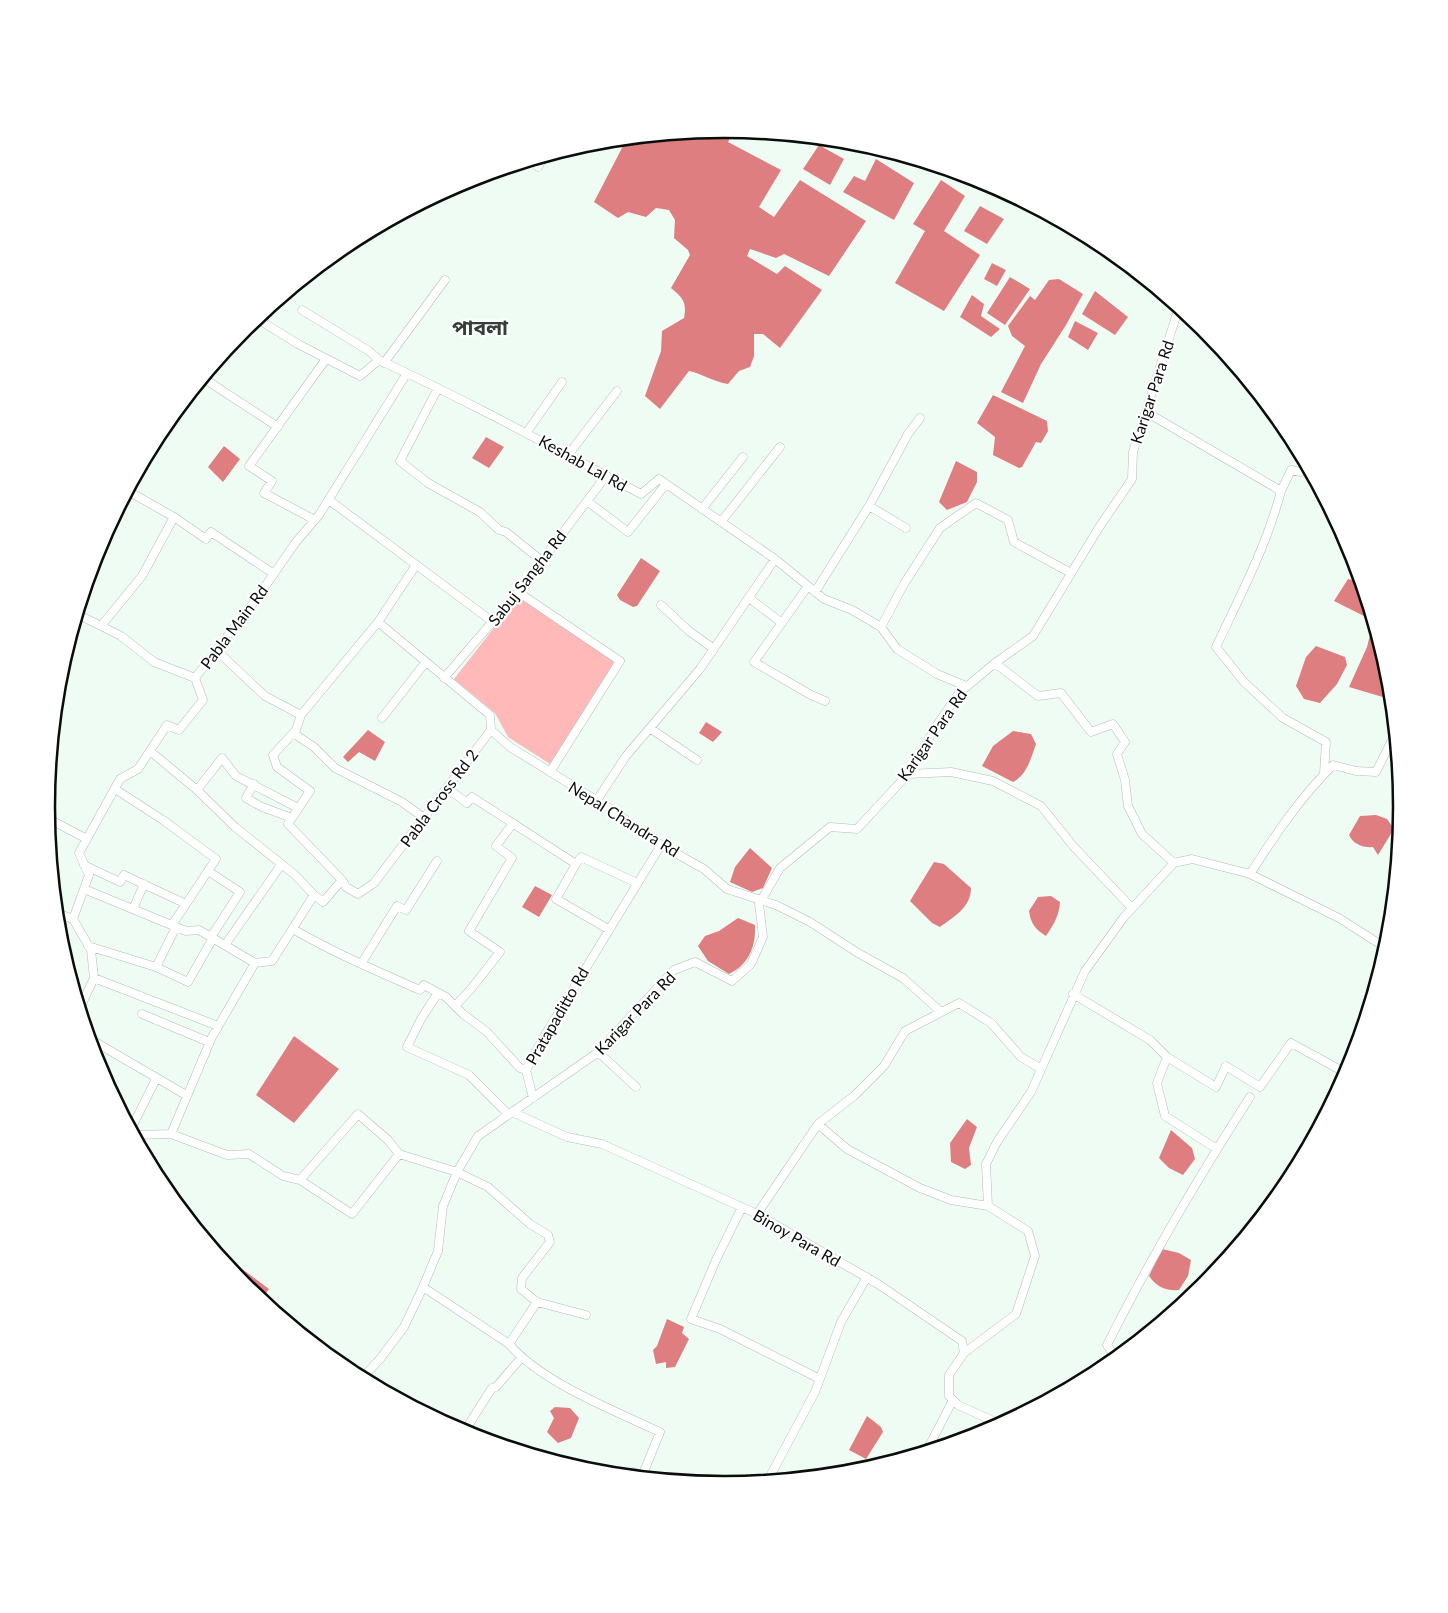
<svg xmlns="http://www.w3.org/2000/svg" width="1448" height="1613" viewBox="0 0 1448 1613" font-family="Lato,'Noto Sans Bengali',sans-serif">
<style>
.green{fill:#ffb9b9}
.water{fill:#de7e80}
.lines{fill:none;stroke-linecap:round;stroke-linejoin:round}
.street-casing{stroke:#b2beb7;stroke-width:9}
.street{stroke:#fff;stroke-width:8}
.labels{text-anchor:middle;stroke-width:4.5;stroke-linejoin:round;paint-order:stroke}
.street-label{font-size:16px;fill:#0a0e0b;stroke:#fff}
.district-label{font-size:21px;font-weight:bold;fill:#353f39;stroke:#fff}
.rim{fill:none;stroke:#0a0e0b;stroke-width:2.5}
</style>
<rect width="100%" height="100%" fill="#effcf4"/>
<path class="green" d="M518,597L616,662L550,764L508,737L495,713L454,679Z"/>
<path class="water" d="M724,129L734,130L728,142L781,170L759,207L774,217L800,180L866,221L829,276L784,254L776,258L750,249L747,256L777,274L785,266L822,290L780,348L763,334H754V356L750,367L739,371L728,384C714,382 703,374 689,371L660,409L645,396L661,351L662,331L684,318C687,302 683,298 671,288L690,255L688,250L674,238L675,220L669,210L656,208L646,217L628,212L618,218L594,202L624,144L635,145L641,137Z
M819,145L844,159L830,185L803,169Z
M876,159L914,183L894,220L843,192L854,176L865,181Z
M941,180L965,196L944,231L980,255L944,311L895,283L925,231L913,224Z
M980,206L1004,219L987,244L964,231Z
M992,263L1006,270L997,286L984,279Z
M1010,277L1030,289L1005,325L987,313Z
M1059,279L1083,294L1066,325L1041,364L1023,403L1001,392L1025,346L1012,336L1008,326L1030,296L1035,300L1049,280Z
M1095,291L1128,317L1115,335L1082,314Z
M972,295L984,304L981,316L1000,329L991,337L960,317Z
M1075,321L1098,333L1088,350L1068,337Z
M993,395L1047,421L1048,431L1041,443L1036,442L1022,467L1019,468L993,455L995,437L977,423Z
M486,437L504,447L489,468L472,458Z
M224,446L240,459L223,482L208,467Z
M956,461L977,472V482L967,502L947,510L939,502Z
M641,558L660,571L637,606L633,607L620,600L617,595Z
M1348,579L1361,582L1372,620L1334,601Z
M1373,623C1380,646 1395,674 1386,698L1349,687L1367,647Z
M1316,646L1345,657L1347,665L1337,684L1320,703L1304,699L1296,686L1306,657Z
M706,722L722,732L713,742L699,733Z
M368,730L385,742L375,761L359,752L348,762L343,757Z
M1013,731L1031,734L1036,744C1031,758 1027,775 1013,782L982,766L993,746Z
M1376,815L1387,819L1394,829L1378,855L1373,847C1363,848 1353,844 1349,835L1360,816Z
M750,848L772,868L763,888L752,892L730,882L735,867Z
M934,862L944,864L971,888C971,907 954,917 940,927L932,923L910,901Z
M535,886L552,895L539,917L522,907Z
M1051,896L1060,902C1059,916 1054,924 1046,936C1035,929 1031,924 1029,911L1038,897Z
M738,918L755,925C756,946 749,965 729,974L708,961L698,946L705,936L719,931Z
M294,1036L339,1069L294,1123L256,1095Z
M967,1119L977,1127L969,1148L971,1165L965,1169L951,1162L950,1143Z
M1171,1130L1192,1148L1195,1159L1183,1175L1169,1168L1159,1158Z
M214,1248L269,1289L262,1299L245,1286Z
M1162,1249L1179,1253L1191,1260L1188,1276L1179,1290C1165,1291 1157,1287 1149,1276Z
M667,1319L684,1327L682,1333L689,1339L675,1367L666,1368V1362L656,1364L653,1350L657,1346Z
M555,1407L570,1408L579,1418L571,1438L558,1443L547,1432L554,1418L550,1411Z
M867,1416L881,1427L883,1432L866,1459L849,1450Z"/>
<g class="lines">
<g class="street-casing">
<path id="street" d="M538,167L544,156
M302,310L369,351L379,360
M256,318L298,344L360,376L379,360C468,401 554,448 641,494L659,479L775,559L824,599L852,610L881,627L897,649L937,674L966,686
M384,363L445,280
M203,378L278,427
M438,388L400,461L428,483L480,512L499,530L506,532L542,561
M1146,412L1281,491C1267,545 1240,596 1216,647L1244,682L1283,718L1326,742L1324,773
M527,432L562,382
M568,455L617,391
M128,491L174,517L206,539L211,532L274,574
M1281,491L1291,470L1301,472L1306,464
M329,500L493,622
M587,501L628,532L666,484
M869,506L908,434L920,418
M702,509L743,457
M315,520L264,493L272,481L249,466L326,359
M721,522L780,447
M808,586L754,662L811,695L825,701
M518,592L620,661L550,772
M815,592L869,506L906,528
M749,598L782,623
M661,605L689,631L714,649
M77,614L121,636L154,662L195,678
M378,622L416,565
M101,626L142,576L174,517
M881,627L904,584L940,528L976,503L1008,520L1014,542L1071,573
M216,650L265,696L301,715L378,622L490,715L491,730L374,883L358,894L346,887L342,880L323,902L314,895L272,961L255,963
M995,663L1038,696L1061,693L1091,732L1113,724L1125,742L1117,754L1125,780L1128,806L1142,834L1174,863
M195,678L257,598L296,542L319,515L407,373
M444,678L518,592L606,476
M301,715L296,730L273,755L277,767L310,791L288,824L342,880
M382,718L425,663
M651,729L697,760
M491,730L510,747L609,808L661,845L704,869L727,889L776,905L810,922L858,953L903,978L940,1011
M293,733L314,747L335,768L402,802L424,818
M150,751L197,790L235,827L294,874L314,895
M908,774L951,772L993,781L1041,806L1074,847L1132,908
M254,784L246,798L262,807L292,818
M447,788L467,803L472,797L576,864L581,857L637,883
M115,789L163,820L216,859L172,925
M197,790L222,758L236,776L298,808
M597,800L626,756L700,669L775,559
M47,818L87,839
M576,864L556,899L608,929
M84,865L120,882L124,875L186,904
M208,871L240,892L211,937
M1250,874C1275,835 1300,798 1333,765L1356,771L1376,772L1395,734
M84,889L186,931L199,930L255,963
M133,909L144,884
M57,913L73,919
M73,919L89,875L79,853L120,779L138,769L167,725L179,730L203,700L195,678
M73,919L91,950L94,978L80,1008
M293,929C334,953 377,971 420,990L424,985L446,997L463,1014L487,1032L520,1068L526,1070
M225,945L281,865
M88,946L156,967L188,982L213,938
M361,964L397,906L406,910L437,861
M156,967L176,927
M94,978L218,1026
M438,993L421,1019L407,1047L469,1075L508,1114
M1073,994L1150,1040L1167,1057L1157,1083L1165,1116L1217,1149
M455,1006L471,989L500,952L469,931L512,858L496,846L513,823
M142,1014L209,1042
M90,1039L186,1095
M598,1052L636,1087
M1167,1057L1216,1087L1226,1066L1260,1087L1291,1043L1346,1073
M533,1098L526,1070L542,1040L661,845
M512,1112L567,1137L602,1144L757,1214L878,1284L962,1341L964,1353L949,1375V1396L958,1405L1000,1424
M818,1124L847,1149L920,1188L951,1200L988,1206
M131,1129L156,1079
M171,1134L212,1037L255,963
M135,1135L171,1134L227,1155L249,1154L283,1176L300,1180L358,1114L388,1140L399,1154L457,1172L488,1187L530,1224L548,1235L550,1242L522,1278L521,1289L537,1302
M300,1180L352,1214L399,1154
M742,1207L716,1260L691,1319L720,1329L820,1379
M757,1214L818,1124L854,1096L884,1066L905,1031L959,1003L991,1023L1021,1057L1041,1069
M423,1287L509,1344
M586,1315L537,1302L509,1344C541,1382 615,1411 660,1432L643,1474
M964,1353L1016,1314L1035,1256L1028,1231L988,1206L986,1164L997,1142L1031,1092L1085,971L1124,917L1174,863L1192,859L1250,874L1339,918L1386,948
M1116,1358L1107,1345C1150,1259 1198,1178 1250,1097
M362,1378L380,1359L404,1327L423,1287L438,1251L443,1206L457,1172L478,1136L597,1053L674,970L695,962L732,981L751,964L763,937L759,904L780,868L830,827L857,829L908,774L939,722L959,693L995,663L1033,636L1098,529L1132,479L1133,452L1179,307
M464,1432L492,1388L496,1387L521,1358
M927,1450L953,1400
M631,1475L633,1472L651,1477
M768,1480L815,1392L841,1322L867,1277"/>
</g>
<use href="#street" class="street"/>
</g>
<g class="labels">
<g class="street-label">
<text transform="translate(1152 392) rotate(-72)" y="6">Karigar Para Rd</text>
<text transform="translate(583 463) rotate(29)" y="6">Keshab Lal Rd</text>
<text transform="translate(527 578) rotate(-52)" y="6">Sabuj Sangha Rd</text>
<text transform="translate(234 627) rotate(-53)" y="6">Pabla Main Rd</text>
<text transform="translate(932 735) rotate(-55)" y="6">Karigar Para Rd</text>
<text transform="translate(439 798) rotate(-53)" y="6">Pabla Cross Rd 2</text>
<text transform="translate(624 819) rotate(32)" y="6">Nepal Chandra Rd</text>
<text transform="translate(635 1013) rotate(-46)" y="6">Karigar Para Rd</text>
<text transform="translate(557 1016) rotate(-60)" y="6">Pratapaditto Rd</text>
<text transform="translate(797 1238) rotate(30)" y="6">Binoy Para Rd</text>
</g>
<g class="district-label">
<text x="480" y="335">পাবলা</text>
</g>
</g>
<path d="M0 0H1448V1613H0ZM55 807a669 669 0 1 1 1338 0a669 669 0 1 1-1338 0Z" fill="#fff" fill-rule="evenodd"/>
<path class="rim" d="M55 807a669 669 0 1 1 1338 0a669 669 0 1 1-1338 0Z"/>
</svg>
